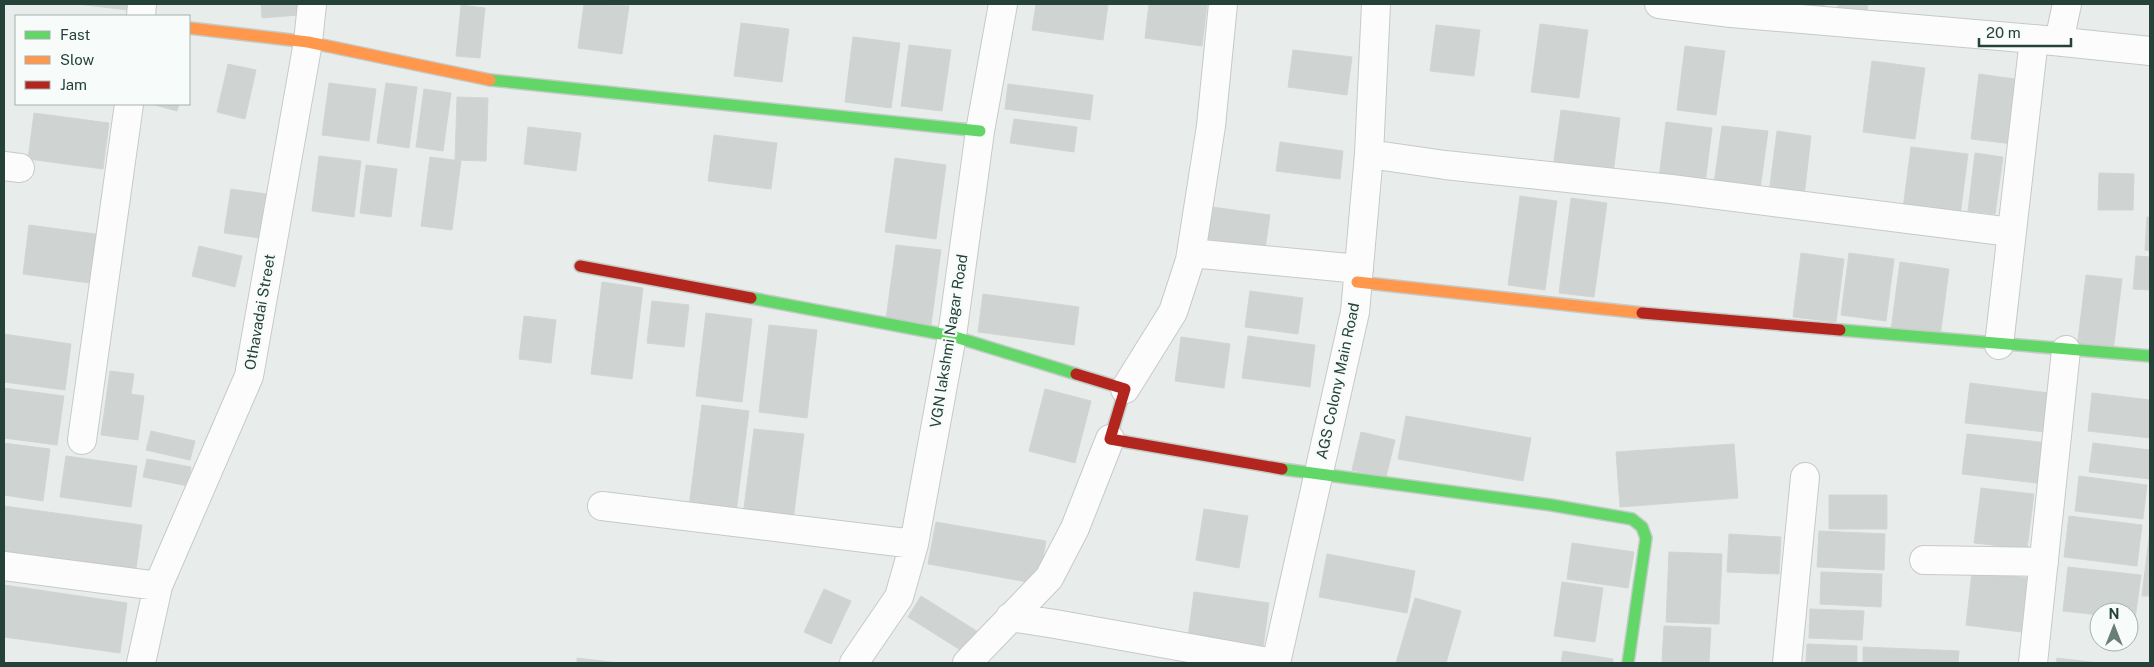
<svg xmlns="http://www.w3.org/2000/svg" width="2154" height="667" viewBox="0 0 2154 667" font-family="'Public Sans',sans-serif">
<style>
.building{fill:#cfd4d2;stroke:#d1d6d4}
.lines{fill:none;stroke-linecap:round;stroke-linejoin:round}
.street-casing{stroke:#c5cac8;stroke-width:30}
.fast-casing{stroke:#c3cbc8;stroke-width:14}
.slow-casing{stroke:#c3cbc8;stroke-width:14}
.jam-casing{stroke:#c3cbc8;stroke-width:14}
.street{stroke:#fcfcfc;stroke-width:28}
.fast{stroke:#63d668;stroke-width:11}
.slow{stroke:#ff974d;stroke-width:11}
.jam{stroke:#b3261e;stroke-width:11}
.labels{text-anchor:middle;stroke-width:4.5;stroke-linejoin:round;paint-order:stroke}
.street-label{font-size:15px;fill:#24423a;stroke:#f7fbf9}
</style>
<rect width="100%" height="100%" fill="#e8edeb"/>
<path class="building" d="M77,4H138L137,11Z
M261,4H298L299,15L262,18Z
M584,4L629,6L622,54L578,48Z
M1036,4H1108L1103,40L1032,30Z
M1149,4H1207L1202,46L1145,38Z
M1743,4H1825L1823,14Z
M1838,4H1868L1866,17L1837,13Z
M461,5L485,8L480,58L456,56Z
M741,23L789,29L782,82L734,76Z
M1540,24L1588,30L1579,98L1531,92Z
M1436,25L1480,30L1474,76L1430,71Z
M853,37L900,43L891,108L845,102Z
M909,45L951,50L942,111L901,106Z
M1685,46L1725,51L1716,115L1677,110Z
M1293,50L1352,57L1347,95L1288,87Z
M1872,61L1925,68L1915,139L1863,132Z
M228,64L256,70L245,119L217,112Z
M1979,74L2022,80L2013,144L1971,139Z
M329,83L376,89L369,141L322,135Z
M386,83L417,87L409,148L377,143Z
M1008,84L1093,95L1090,120L1005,109Z
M424,89L451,93L443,151L416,147Z
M457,97L488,98L486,161L455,160Z
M151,104H179L177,111Z
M1561,110L1620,118L1612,182L1552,175Z
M34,113L109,123L103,169L28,159Z
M1014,119L1077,127L1074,152L1010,143Z
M1666,122L1712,128L1705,184L1659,178Z
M1722,126L1768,131L1759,197L1713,191Z
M528,127L581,133L576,171L524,164Z
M1777,131L1811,136L1804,197L1769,193Z
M714,135L777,143L771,189L708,181Z
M1280,142L1343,151L1340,179L1276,171Z
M1911,147L1968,154L1960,216L1903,209Z
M1975,153L2003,157L1995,214L1968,211Z
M319,156L361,161L354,217L312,211Z
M430,157L461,161L452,230L421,226Z
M895,158L946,165L936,239L885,232Z
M366,165L397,169L391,217L360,213Z
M2099,173L2134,174L2133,210H2098Z
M231,189L274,195L267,239L224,233Z
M1520,196L1557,201L1545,290L1508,285Z
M1571,198L1607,203L1594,297L1559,293Z
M1212,207L1270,215L1265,249L1207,241Z
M2147,217H2150V251L2145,250Z
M29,225L103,235L97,284L23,274Z
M896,245L941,250L931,325L886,319Z
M199,246L242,256L235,287L192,276Z
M1801,253L1844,259L1836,322L1793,317Z
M1849,253L1894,259L1886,321L1841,315Z
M2136,256L2150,257V290L2133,289Z
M1900,262L1949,269L1940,337L1891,330Z
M2086,275L2122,279L2113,352L2077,348Z
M602,282L643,288L632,379L591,374Z
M1250,291L1303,298L1298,334L1245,327Z
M983,294L1079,307L1074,345L978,332Z
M652,301L689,305L684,347L647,343Z
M706,313L752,319L742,402L696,396Z
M524,316L556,320L551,363L519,359Z
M769,325L817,330L807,418L759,412Z
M4,334L71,344L65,390L4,382Z
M1248,336L1315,345L1310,387L1242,378Z
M1181,337L1230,344L1224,388L1175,381Z
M110,371L134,374L131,394L144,396L138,440L101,435Z
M1970,383L2049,393L2045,432L1965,423Z
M4,388L64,396L57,445L4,438Z
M1045,389L1091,401L1075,463L1029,451Z
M2092,393L2150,400V438L2088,431Z
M702,405L749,411L736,513L689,507Z
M1406,416L1531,438L1523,481L1398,459Z
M754,429L804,434L793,521L743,516Z
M151,431L195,441L190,460L146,450Z
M1361,432L1395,440L1386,477L1352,470Z
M1967,434L2049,443L2044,484L1962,474Z
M4,443L50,449L43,501L4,495Z
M2093,443L2150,450V479L2089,472Z
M1734,444L1738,498L1620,507L1616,452Z
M66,456L137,466L131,507L60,497Z
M147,459L191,467L188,486L143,477Z
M2079,476L2147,485L2143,519L2075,511Z
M1981,488L2034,494L2027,549L1974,543Z
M1829,495H1887V529H1829Z
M4,506L142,525L135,576L4,558Z
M1204,509L1248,516L1239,568L1196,560Z
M2069,516L2142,525L2137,566L2064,557Z
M936,522L1046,541L1038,584L928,564Z
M2150,530V596H2142Z
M1819,531L1885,534L1884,570L1817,567Z
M1729,534L1781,537L1779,574L1727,572Z
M1572,543L1634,552L1628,588L1567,579Z
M1669,552L1722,554L1719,624L1666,622Z
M1327,554L1415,571L1407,613L1319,597Z
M2068,567L2141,575L2135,619H2129V612H2099V615L2063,611Z
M1821,572L1882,574L1881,607L1820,604Z
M1972,572L2028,578L2022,632L1966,625Z
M1562,582L1603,588L1595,642L1554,636Z
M4,585L127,603L120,653L4,637Z
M824,589L851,601L831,644L804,632Z
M1194,592L1269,603L1262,655L1187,645Z
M921,596L983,635L970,656L908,617Z
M1415,598L1461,611L1446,663H1396Z
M1810,609L1864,611L1862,640L1809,638Z
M1664,626L1711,628L1709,663L1662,662Z
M1807,644L1857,646V663H1806Z
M1863,647L1959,651L1958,663H1863Z
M1563,651L1613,659V663H1561Z
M577,658L620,663H577Z
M2057,658L2099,663H2056Z"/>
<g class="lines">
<g class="street-casing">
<path id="street" d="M1659,4L1731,13L2034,39L1999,345
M141,16L142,4
M2034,39L2150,51
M2059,41L2067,4
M1369,154L1445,165L1671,189L2011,232
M4,166L20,168
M1191,253L1359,269
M1125,389L1173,312L1190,260L1211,126L1223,4
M82,440L129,104
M602,506L914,544
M1924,560L2044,562
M4,566L158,586
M1010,617L1055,624L1273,663
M141,663L158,586L249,376L308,42L312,4
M854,663L899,597L914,544L952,336L980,131L1003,4
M967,663L1049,578L1075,528L1110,439
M1276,663L1355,312L1369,154L1376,4
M1787,663L1805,477
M2033,663L2066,350"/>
</g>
<g class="fast-casing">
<path id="fast" d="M490,80L980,131
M751,298L952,336L1076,374
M1840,330L2150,356
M1282,469L1551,505L1632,519L1642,527L1646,538L1628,663"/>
</g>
<g class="slow-casing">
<path id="slow" d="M189,28L308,42L490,80
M1357,282L1642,313"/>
</g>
<g class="jam-casing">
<path id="jam" d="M580,266L751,298
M1642,313L1840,330
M1076,374L1125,389L1110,439L1282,469"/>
</g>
<use href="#street" class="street"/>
<use href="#fast" class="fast"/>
<use href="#slow" class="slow"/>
<use href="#jam" class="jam"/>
</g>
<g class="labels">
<g class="street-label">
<text transform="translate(260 312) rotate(-80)" y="5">Othavadai Street</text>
<text transform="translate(949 341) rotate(-81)" y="5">VGN lakshmi Nagar Road</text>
<text transform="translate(1338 381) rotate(-78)" y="5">AGS Colony Main Road</text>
</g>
</g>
<rect width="2154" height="667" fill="none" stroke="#24423a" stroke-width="10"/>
<rect x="15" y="15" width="175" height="90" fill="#f7fbf9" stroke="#a3b1ad"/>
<rect x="25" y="31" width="25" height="8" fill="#63d668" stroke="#a3b1ad"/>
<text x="60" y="40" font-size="15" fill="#24423a">Fast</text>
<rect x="25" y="56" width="25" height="8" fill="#ff974d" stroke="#a3b1ad"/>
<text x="60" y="65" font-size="15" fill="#24423a">Slow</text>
<rect x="25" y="81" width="25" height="8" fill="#b3261e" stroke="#a3b1ad"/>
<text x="60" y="90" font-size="15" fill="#24423a">Jam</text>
<g transform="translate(2114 627)"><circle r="24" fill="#f7fbf9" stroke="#a3b1ad"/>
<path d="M0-4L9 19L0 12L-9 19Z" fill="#697e78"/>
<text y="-8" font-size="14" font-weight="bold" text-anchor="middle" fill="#24423a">N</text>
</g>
<path d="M1979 38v8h92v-8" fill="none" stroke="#24423a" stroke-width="2.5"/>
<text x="1986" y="38" font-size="15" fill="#24423a" stroke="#f7fbf9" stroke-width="4" paint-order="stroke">20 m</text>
</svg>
